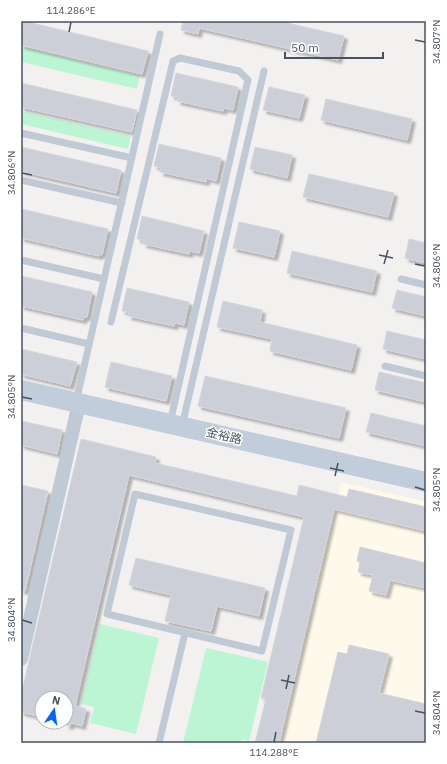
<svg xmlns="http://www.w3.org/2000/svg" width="447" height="764" viewBox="0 0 447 764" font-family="'IBM Plex Sans','Noto Sans SC',sans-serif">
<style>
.commercial{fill:#fef9ea}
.green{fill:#bbf5d4}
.building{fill:#cccfd7;stroke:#d4d6dd;filter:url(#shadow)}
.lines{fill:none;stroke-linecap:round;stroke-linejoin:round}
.lane{stroke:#c0cad4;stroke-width:7}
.street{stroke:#c0cad4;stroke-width:14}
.secondary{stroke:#c1cddb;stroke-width:20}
.ticks{fill:none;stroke:#465361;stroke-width:1.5}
.labels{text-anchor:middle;stroke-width:3;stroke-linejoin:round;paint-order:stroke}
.street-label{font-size:12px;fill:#465361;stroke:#fff}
.neatline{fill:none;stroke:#465361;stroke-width:1.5}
.ticks-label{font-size:10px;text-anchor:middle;fill:#465361}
</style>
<defs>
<filter id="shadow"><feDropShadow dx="3.5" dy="3.5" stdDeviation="1" flood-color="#0004"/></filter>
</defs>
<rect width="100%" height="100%" fill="#f3f1f0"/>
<path class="commercial" d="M341,482L426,502V743H280Z"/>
<path class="green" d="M21,47L140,76L137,89L21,62Z
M21,111L131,136L128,149L21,124Z
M100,624L159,638L136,734L90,723L94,707L81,704Z
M206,648L268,662L249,741L242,739L240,743H183Z"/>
<path class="building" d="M21,21H24L148,51L142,74L21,45Z
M183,21H279L344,36L338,60L199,28L198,34L181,30Z
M176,73L238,87L233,110L224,108L223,111L177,101L178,97L171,96Z
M21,83L137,110L132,132L21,107Z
M269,87L305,95L299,118L263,110Z
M326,99L412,119L407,140L321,120Z
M159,144L221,158L216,181L206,178V182L160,172L161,168L154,166Z
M21,147L121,170L116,193L21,171Z
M255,147L292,155L287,178L250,169Z
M309,174L394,193L388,217L303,197Z
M21,209L108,229L102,255L99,254V256L21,238Z
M142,216L204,231L199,253L190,251L189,254L143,244L144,240L137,239Z
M239,222L280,231L274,257L233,248Z
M409,239L426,243V263L405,258Z
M292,251L377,271L372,292L287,273Z
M21,276L92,292L87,317H84L83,320L21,306Z
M127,288L189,302L184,325L175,323L174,326L128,316L129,312L122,311Z
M397,290L426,297V316L392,308Z
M223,301L262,310L260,322L357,345L351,370L270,351L272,339L217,327Z
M387,331L426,340V359L383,349Z
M21,349L77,362L70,386L21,374Z
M111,362L172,376L166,401L105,387Z
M379,372L426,383V402L375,390Z
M205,376L346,408L339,438L198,406Z
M371,413L426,426V446L366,432Z
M21,421L62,430L57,454L21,445Z
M81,439L156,457L155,463L297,496L299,485L347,497L349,489L426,507V531L334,509L279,743H255L266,699L261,698L304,517L129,475L75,706L86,709L82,726L71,723L70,726L66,725V698H42V717L21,712V695Z
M21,485L48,491L25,591L21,590Z
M360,547L426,563V588L390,580L386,595L369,591L373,575L358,572L360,562L357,561Z
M136,558L265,588L259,616L217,606L211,631L165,621L171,595L129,585Z
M349,645L389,654L379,693L426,704V743H316L338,652L347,654Z"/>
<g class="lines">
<path class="lane" d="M21,133L132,158
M21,180L122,203
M21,260L104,279
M401,279L426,285
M111,322L173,61L180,58L239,71L248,80L170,423
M21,328L89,344
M385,366L426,376
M76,402L160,34
M182,426L264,71
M135,494L291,530L262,651L107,614Z
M159,743L185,633"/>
<path class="street" d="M21,659L79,403"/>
<path class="secondary" d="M21,390L426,482"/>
</g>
<path class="ticks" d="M69,32L71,22M415,40L425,42M22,173L32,175M379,255L393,258M384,264L388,250M415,264L425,266M22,397L32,399M330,468L344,471M335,476L338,463M415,487L425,490M22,620L32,623M281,680L295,683M286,689L289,675M415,711L425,713M274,742L276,732"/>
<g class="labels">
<g class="street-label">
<text transform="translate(224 436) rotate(13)" y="4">金裕路</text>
</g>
</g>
<rect width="447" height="764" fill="none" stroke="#ffffff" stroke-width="44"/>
<g transform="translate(54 710) rotate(13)"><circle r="19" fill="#ffffff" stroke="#b5bac0"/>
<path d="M0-3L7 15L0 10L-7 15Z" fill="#0465fa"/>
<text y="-6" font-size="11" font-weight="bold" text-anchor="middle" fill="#465361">N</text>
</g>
<path d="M285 52v6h98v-6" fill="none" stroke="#465361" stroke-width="2"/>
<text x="291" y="52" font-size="12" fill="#465361" stroke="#ffffff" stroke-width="3" paint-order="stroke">50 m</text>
<rect x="22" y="22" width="403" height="720" class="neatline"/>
<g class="ticks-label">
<text x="71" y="14">114.286°E</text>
<text transform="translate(436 42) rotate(-90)" y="4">34.807°N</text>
<text transform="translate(11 173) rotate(-90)" y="4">34.806°N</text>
<text transform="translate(436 266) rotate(-90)" y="4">34.806°N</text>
<text transform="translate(11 397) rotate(-90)" y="4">34.805°N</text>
<text transform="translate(436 490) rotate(-90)" y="4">34.805°N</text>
<text transform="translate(11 620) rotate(-90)" y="4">34.804°N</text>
<text transform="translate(436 713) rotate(-90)" y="4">34.804°N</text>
<text x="274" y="756">114.288°E</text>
</g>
</svg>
